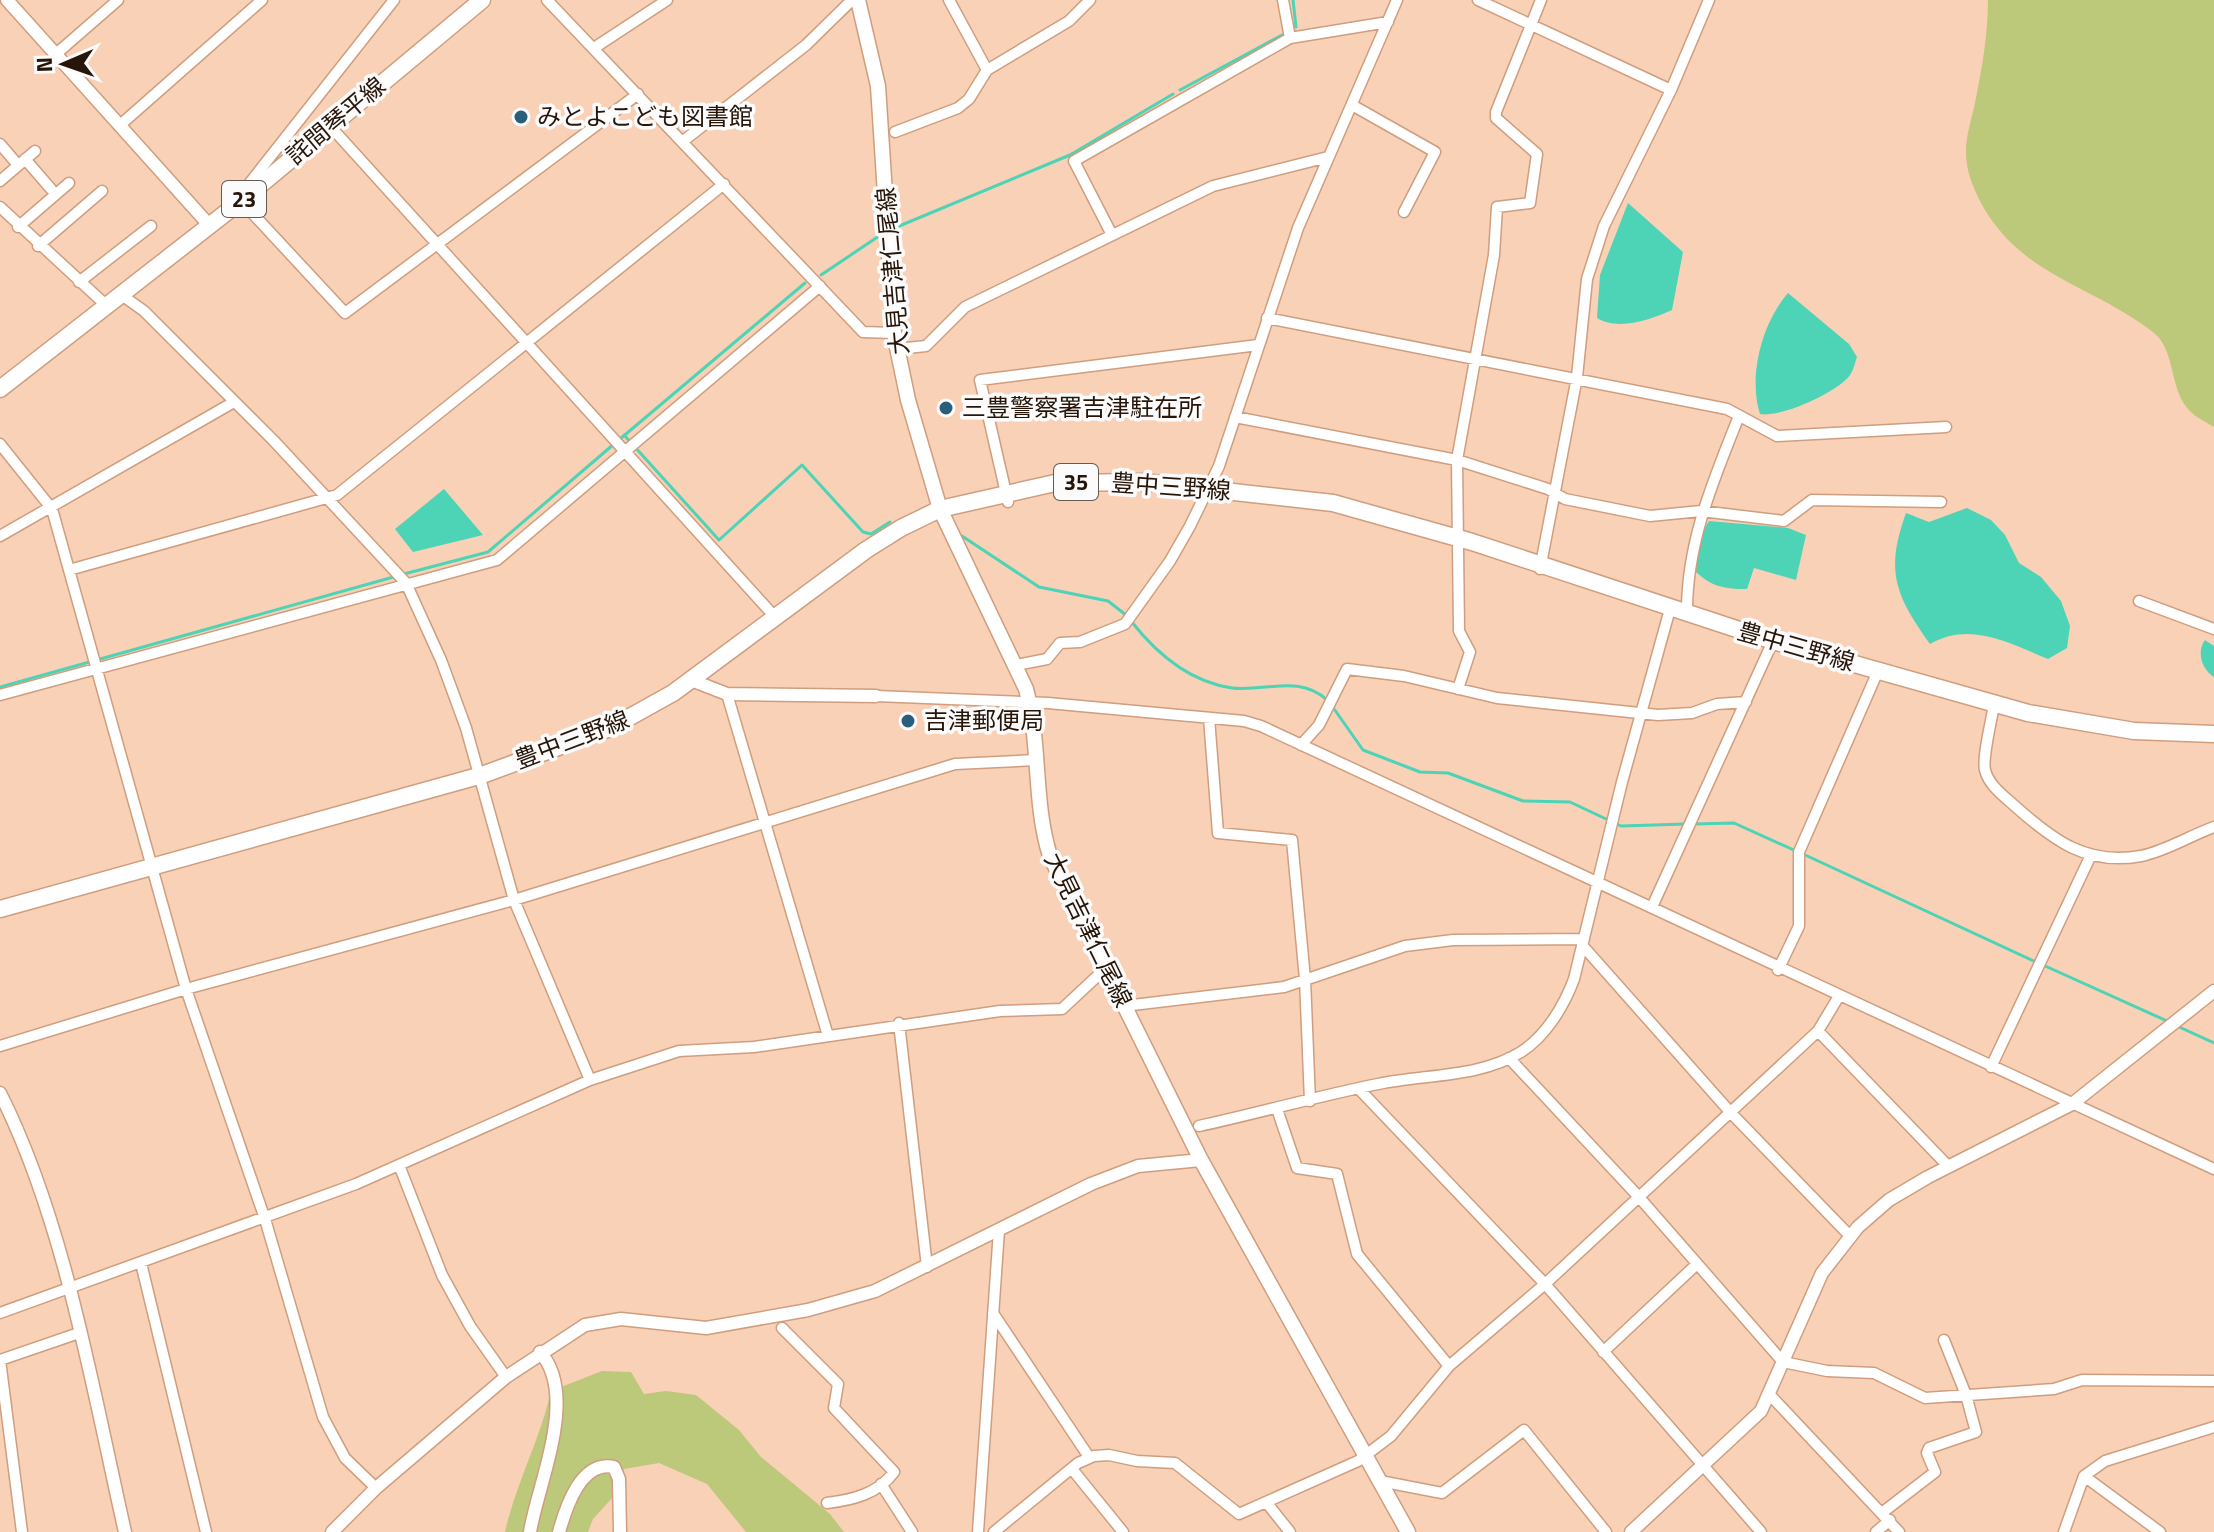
<svg xmlns="http://www.w3.org/2000/svg" width="2214" height="1532" viewBox="0 0 2214 1532" font-family="'Titillium Web','Noto Sans JP',sans-serif">
<style>
.green{fill:#bcc87a}
.water{fill:#4dd3b5}
.lines{fill:none;stroke-linecap:round;stroke-linejoin:round}
.stream{stroke:#4dd3b5;stroke-width:3}
.minor-casing{stroke:#ce9e7e;stroke-width:13}
.tertiary-casing{stroke:#ce9e7e;stroke-width:15}
.secondary-casing{stroke:#ce9e7e;stroke-width:17}
.primary-casing{stroke:#ce9e7e;stroke-width:19}
.minor{stroke:#fff;stroke-width:10}
.tertiary{stroke:#fff;stroke-width:12}
.secondary{stroke:#fff;stroke-width:14}
.primary{stroke:#fff;stroke-width:16}
.poi-dot{fill:#2a5e7a;stroke:#fbfbfb;stroke-width:3}
.labels{text-anchor:middle;stroke-width:7;stroke-linejoin:round;paint-order:stroke}
.shield{fill:#fbfbfb;stroke:#665a51;stroke-width:2}
.shield-label{font-size:22px;font-weight:bold;fill:#261508}
.poi-label{font-size:24px;fill:#261508;stroke:#fbfbfb;text-anchor:start}
.street-label{font-size:24px;fill:#261508;stroke:#fbfbfb}
</style>
<rect width="100%" height="100%" fill="#f9d1b7"/>
<path class="green" d="M1988,0H2214V427C2206,422 2195,417 2189,410C2169,389 2176,351 2154,333C2094,285 2021,277 1981,203C1972,185 1966,171 1966,151C1966,135 1972,118 1975,103C1982,68 1988,35 1988,0Z
M602,1371L631,1372L644,1394L666,1391L696,1395L739,1430L761,1457L830,1514L844,1532H746L707,1484L659,1463L624,1469L613,1497L593,1519L588,1532H505C516,1483 540,1440 551,1391Z"/>
<path class="water" d="M1628,203L1683,252L1672,310C1650,320 1618,331 1597,318L1600,275Z
M1788,293L1849,344L1857,357C1855,363 1853,371 1850,375C1837,393 1780,418 1760,414C1748,376 1762,323 1788,293Z
M444,489L483,535L413,552L395,529Z
M1967,508L1991,520L2005,535L2019,563L2041,577L2061,601L2070,626L2067,648L2048,659C2009,643 1970,621 1930,644C1895,595 1885,571 1906,513L1929,522Z
M1709,521L1788,528L1806,535L1796,580L1754,568L1747,589C1725,589 1711,587 1695,571L1701,535Z
M2205,640L2214,646V677C2202,670 2196,652 2205,640Z"/>
<g class="lines">
<path class="stream" d="M1293,0L1296,27
M1180,90L1282,35
M892,229L1070,155L1173,94
M821,275L882,234
M624,435L719,540L802,465L863,532L871,534L890,522
M620,439L805,283
M962,536L1039,587L1108,601L1126,615
M404,574L488,552L614,444
M1131,621C1156,653 1190,682 1232,688C1265,692 1299,674 1327,700
M0,687L397,576
M1332,706L1363,750L1420,772L1448,773L1523,801L1570,802L1621,826L1686,824
M1694,824L1734,823L1796,851
M1803,854L2036,962
M2043,965L2167,1021
M2177,1026L2214,1043"/>
<g class="minor-casing">
<path id="minor" d="M394,0L241,194V201L345,313L638,94
M547,0L863,332L894,333
M949,0L987,70
M1283,0L1290,38
M1478,0L1671,90
M594,48L667,0
M56,54L118,0
M1352,105L1435,152L1404,212
M119,126L262,0
M330,126L775,617
M895,132L958,108L969,99L987,70L1069,21L1090,0
M682,142L806,45L852,0
M0,144L18,165
M25,159L51,189
M0,181L35,151
M0,207L108,307
M18,227L69,183
M1112,235L1074,161L1290,38L1388,22
M38,246L102,191
M79,282L151,226
M123,296L144,311L274,441L406,583L441,660L466,728L514,900L590,1080
M1267,318L1727,409L1777,436L1946,427
M897,349L926,346L965,307L1213,186L1328,157
M1235,417L1457,460L1548,489L1565,499L1650,516L1701,511L1784,521L1812,500L1941,502
M0,444L52,509L186,989L265,1219L323,1417L345,1458L376,1488
M1008,502L980,380L1258,345
M0,536L234,402
M1540,569L1577,377L1587,279L1604,226L1671,90L1709,0
M69,570L337,495L724,184
M2139,601L2214,629
M1687,615C1686,544 1713,481 1739,416
M1016,665L1047,659L1060,643L1080,642L1125,624L1170,561L1190,526L1219,466L1298,228L1397,0
M1458,689L1470,652L1459,631L1457,460L1494,255L1497,207L1530,203L1537,154L1496,118V112L1541,0
M727,694L828,1036
M0,695L497,560L820,286
M876,696L1048,703L1244,721L1261,726L2214,1169
M1994,704C1992,719 1982,757 1985,770C1989,786 2004,796 2016,807C2053,840 2087,866 2141,856C2166,851 2189,836 2214,827
M1209,718L1218,833L1292,840L1305,979L1310,1101
M1301,745L1319,725L1347,669L1404,676L1497,698L1658,715L1692,713L1717,704L1746,702
M1652,907L1773,641
M1582,945L1731,1113L1850,1236
M1778,970L1799,926V852L1878,671
M1124,1006L1284,987L1405,946L1453,940L1584,939
M899,1023L927,1267
M1818,1031L1949,1167
M0,1046L186,989L514,900L955,764L1036,760
M1509,1058L1638,1196L1783,1362L1827,1371L1874,1373L1925,1398L2054,1389L2082,1380L2214,1381
M1991,1067L2091,855
M1359,1089L1545,1284L1761,1532
M1277,1109L1297,1168L1337,1174L1357,1254L1449,1366
M1199,1126C1259,1113 1318,1096 1378,1084C1425,1074 1479,1078 1521,1052C1546,1036 1564,1006 1574,979L1622,782L1670,609
M399,1165L442,1275L470,1326L506,1377
M141,1263L206,1532
M0,1313L356,1184L590,1080L679,1051L754,1047L1000,1011L1062,1009L1106,968
M993,1313L1089,1457
M782,1328L838,1384L834,1408L894,1472C878,1494 852,1500 827,1503
M1603,1352L1697,1264
M0,1360L22,1532
M0,1360L79,1333
M1770,1395L1899,1532
M1072,1469L1123,1532
M2084,1476L2160,1532
M1380,1481L1442,1493L1524,1430L1606,1532
M881,1484L912,1532
M1266,1502L1290,1532
M1883,1512L1935,1472L1927,1453L1929,1448L1976,1432L1966,1395L1944,1340
M978,1532L999,1230
M994,1532L1078,1463L1094,1456L1109,1455L1137,1461L1175,1463L1239,1514L1358,1461L1391,1436L1449,1366L1545,1284L1818,1031L1839,996
M1876,1532L1890,1520
M2064,1532L2084,1476L2105,1461L2214,1427"/>
</g>
<g class="tertiary-casing">
<path id="tertiary" d="M7,0L210,226
M691,680L727,694L876,696
M0,1093C65,1222 93,1391 125,1532
M332,1532L376,1488L506,1377L585,1325L621,1319L706,1328L808,1310L875,1291L1091,1184L1138,1166L1201,1160
M530,1532C538,1483 579,1395 540,1352
M559,1532C566,1507 581,1460 614,1467L619,1479L620,1532
M1631,1532L1761,1411L1822,1273L1858,1227L1889,1200L1928,1177L2072,1104L2214,991"/>
</g>
<g class="secondary-casing">
<path id="secondary" d="M858,0L878,86L894,333L908,400L940,509L1026,689C1041,744 1033,802 1050,856L1201,1160L1408,1532"/>
</g>
<g class="primary-casing">
<path id="primary" d="M0,389L241,201L482,0
M0,909L482,775L610,728L673,693L866,550L901,528L940,509L1055,483L1143,482L1333,503L1472,542L1773,641L2028,713L2134,731L2214,734"/>
</g>
<use href="#minor" class="minor"/>
<use href="#tertiary" class="tertiary"/>
<use href="#secondary" class="secondary"/>
<use href="#primary" class="primary"/>
</g>
<g class="poi-dot">
<circle cx="521" cy="117" r="8"/>
<circle cx="946" cy="408" r="8"/>
<circle cx="908" cy="721" r="8"/>
</g>
<g class="labels">
<g class="shield">
<rect x="222" y="181" width="44" height="36" rx="6"/>
<rect x="1054" y="464" width="44" height="36" rx="6"/>
</g>
<g class="shield-label">
<text x="244" y="207">23</text>
<text x="1076" y="490">35</text>
</g>
<g class="poi-label">
<text x="537" y="125">みとよこども図書館</text>
<text x="962" y="416">三豊警察署吉津駐在所</text>
<text x="924" y="729">吉津郵便局</text>
</g>
<g class="street-label">
<text transform="translate(336 121) rotate(-40)" y="8">詫間琴平線</text>
<text transform="translate(893 271) rotate(-95)" y="8">大見吉津仁尾線</text>
<text transform="translate(1171 487) rotate(4)" y="8">豊中三野線</text>
<text transform="translate(1796 647) rotate(16)" y="8">豊中三野線</text>
<text transform="translate(572 740) rotate(-21)" y="8">豊中三野線</text>
<text transform="translate(1088 930) rotate(64)" y="8">大見吉津仁尾線</text>
</g>
</g>
<g transform="translate(64 64) rotate(268)" stroke="#fbfbfb" stroke-width="6" paint-order="stroke">
<path d="M0-6L14 30L0 20L-14 30Z" fill="#261508"/>
<text y="-12" font-size="22" font-weight="bold" text-anchor="middle" fill="#261508">N</text>
</g>
</svg>
